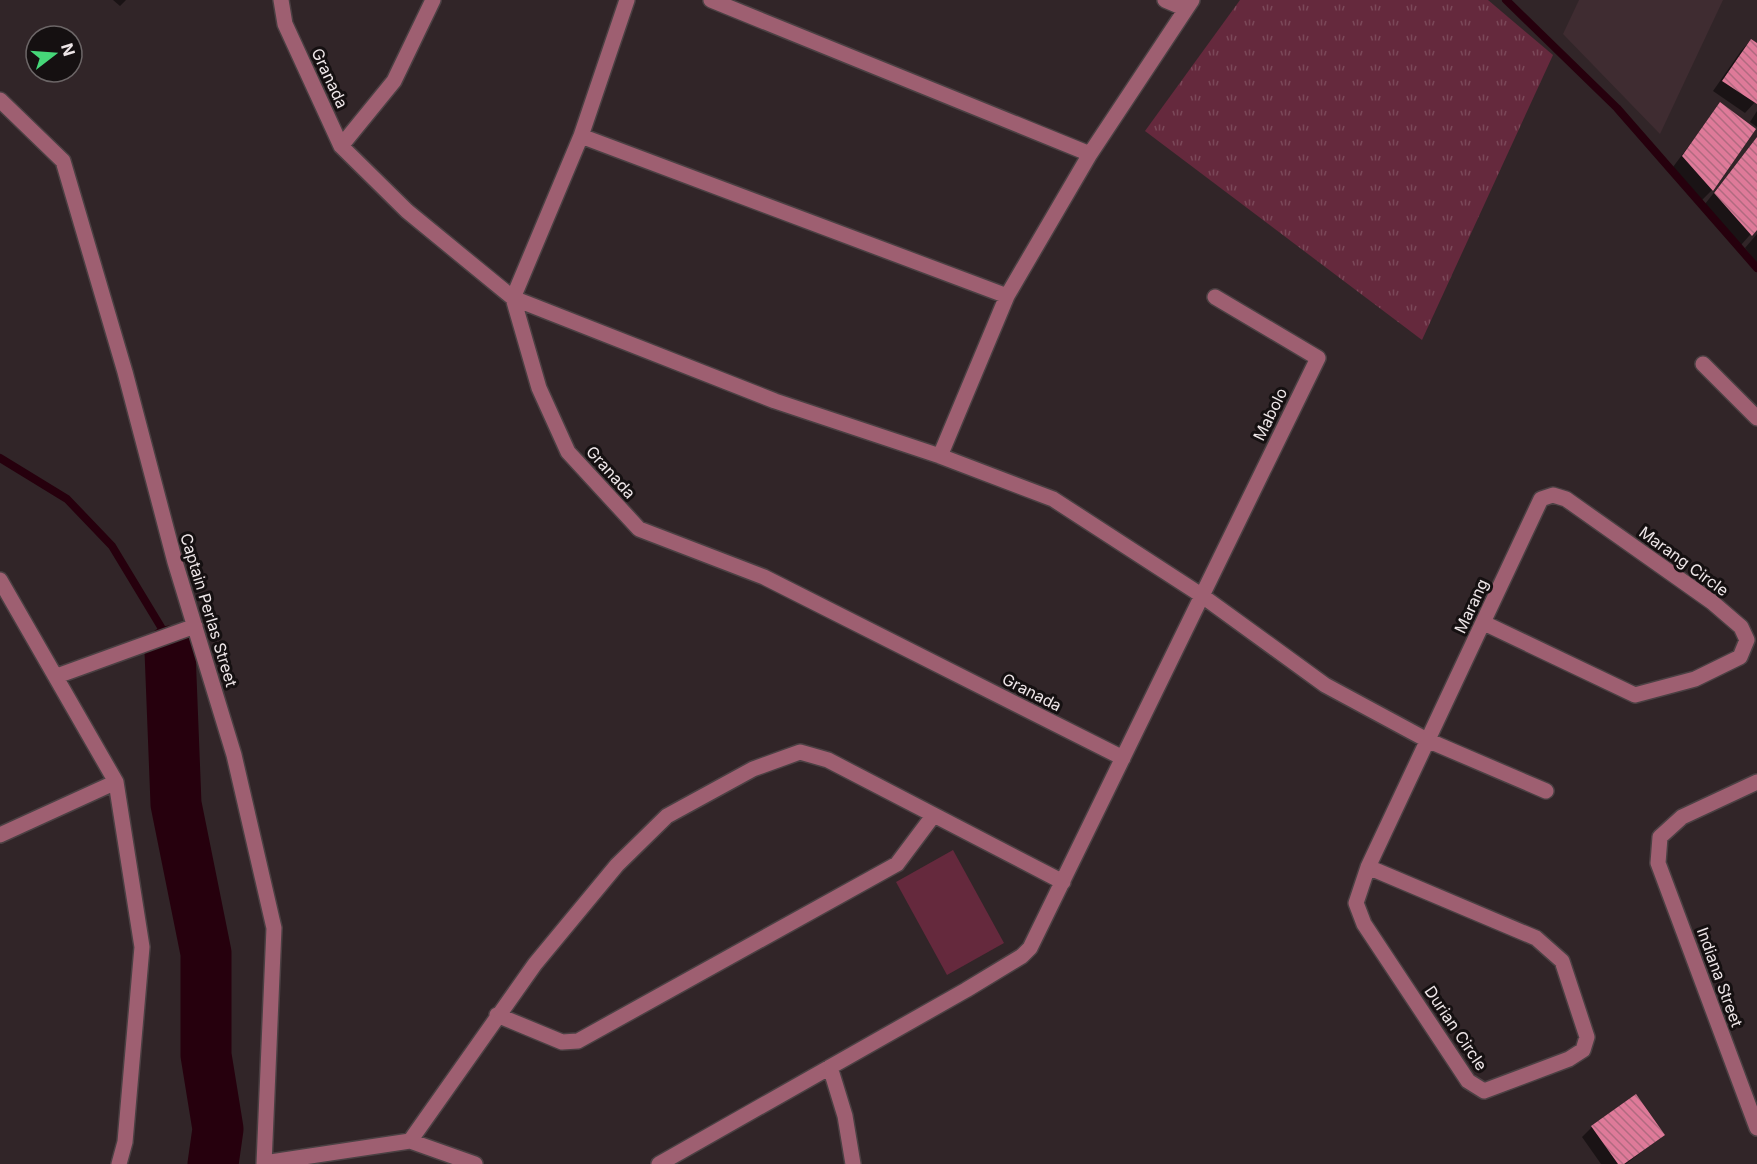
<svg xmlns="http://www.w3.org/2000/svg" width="1757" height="1164" viewBox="0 0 1757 1164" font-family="Inter,sans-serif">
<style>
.built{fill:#3f2c31}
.grass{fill:url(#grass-tufts)}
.pitch{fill:#65293d}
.shadow{fill:#0007}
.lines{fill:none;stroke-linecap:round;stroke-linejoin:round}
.stream{stroke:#26000d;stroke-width:8}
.river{stroke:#26000d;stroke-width:51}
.building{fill:url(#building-back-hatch)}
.minor-casing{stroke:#4b4043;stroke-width:18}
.minor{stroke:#9e5f71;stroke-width:15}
.labels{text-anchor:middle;stroke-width:6;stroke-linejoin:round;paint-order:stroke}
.street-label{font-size:16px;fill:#eee6e8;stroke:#151011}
</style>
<defs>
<pattern id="grass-tufts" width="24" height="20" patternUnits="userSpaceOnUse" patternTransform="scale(1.5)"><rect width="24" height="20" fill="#65293d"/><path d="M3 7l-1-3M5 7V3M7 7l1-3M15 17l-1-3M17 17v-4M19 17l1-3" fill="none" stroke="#7b4859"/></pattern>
<pattern id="building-back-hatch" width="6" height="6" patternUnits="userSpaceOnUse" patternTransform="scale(1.5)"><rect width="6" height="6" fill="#de7a99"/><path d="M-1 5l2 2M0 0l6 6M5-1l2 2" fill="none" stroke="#b16a80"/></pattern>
</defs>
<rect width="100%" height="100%" fill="#312528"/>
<path class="built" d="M1579,0H1723L1660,134L1563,34Z"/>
<path class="grass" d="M1240,0H1488L1553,55L1422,340L1145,131Z"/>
<path class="pitch" d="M953,850L1004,943L947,975L896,882Z"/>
<path class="shadow" d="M113,0H126L120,6Z
M1751,40L1757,45V100L1745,113L1713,91L1741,51Z
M1720,104L1754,129L1712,190L1702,200L1673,167Z
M1757,111V127L1750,122Z
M1757,138V227L1741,245L1705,204Z
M1757,234V263L1745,248Z
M1592,1127L1663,1135L1626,1164H1601L1582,1137Z"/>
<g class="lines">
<path class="stream" d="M1506,0L1617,108L1757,268
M0,458L67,499L112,546L161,627"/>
<path class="river" d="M170,651L176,804L206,953V1055L218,1129L213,1164"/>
</g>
<path class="building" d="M1751,39L1757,43V104L1722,81Z
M1720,102L1756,129L1713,191L1682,156Z
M1757,137V230L1752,236L1714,193Z
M1636,1094L1665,1135L1624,1164H1618L1591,1126Z"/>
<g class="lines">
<g class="minor-casing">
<path id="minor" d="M281,0L285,24L341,146L407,211L513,298L539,388L568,452L639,529L764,577L1123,758
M627,0L581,136L513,298L775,401L940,456L1053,499L1201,595L1325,685L1427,740L1546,791
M711,0L1090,154
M1165,0L1186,9
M0,100L63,161L125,372L175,562L234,755L274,928L264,1164
M581,136L1007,296
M341,146L394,81L433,0
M1703,364L1757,418
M940,456L1007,296L1090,154L1192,0
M0,580L116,782L142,947L125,1142L119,1164
M57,676L195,626
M1757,782L1682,817L1660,837L1658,863L1757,1128
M0,835L116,782
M1368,867L1536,938L1562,961L1587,1037L1583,1050L1569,1059L1484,1091L1468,1081L1364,924L1356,903L1368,867L1541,499L1553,495L1566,499L1712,602L1741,627L1747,640L1740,657L1695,679L1635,695L1484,623
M497,1015L562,1042L578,1041L897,864L933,816
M830,1067L845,1116L853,1164
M410,1141L535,964L617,865L667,816L753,769L800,752L828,760L1063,882
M264,1163L410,1141L475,1164
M659,1164L966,990L1022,956L1030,948L1318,358L1215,297"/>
</g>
<use href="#minor" class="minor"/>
</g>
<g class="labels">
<g class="street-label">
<text transform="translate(330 78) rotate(65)" y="6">Granada</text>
<text transform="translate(1270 414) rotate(-64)" y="6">Mabolo</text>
<text transform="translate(611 472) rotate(48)" y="6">Granada</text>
<text transform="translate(1684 561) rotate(36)" y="6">Marang Circle</text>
<text transform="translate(1471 606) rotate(-65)" y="6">Marang</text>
<text transform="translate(209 610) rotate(73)" y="6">Captain Perlas Street</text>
<text transform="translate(1032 692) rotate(27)" y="6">Granada</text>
<text transform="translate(1720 977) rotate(70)" y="6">Indiana Street</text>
<text transform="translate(1456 1028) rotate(56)" y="6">Durian Circle</text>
</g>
</g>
<g transform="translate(54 54) rotate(73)"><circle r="28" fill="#151011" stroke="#6c6667" stroke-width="1.5"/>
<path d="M0-4.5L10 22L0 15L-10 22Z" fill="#46d779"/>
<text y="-9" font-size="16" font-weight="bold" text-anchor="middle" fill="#eee6e8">N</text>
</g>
</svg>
